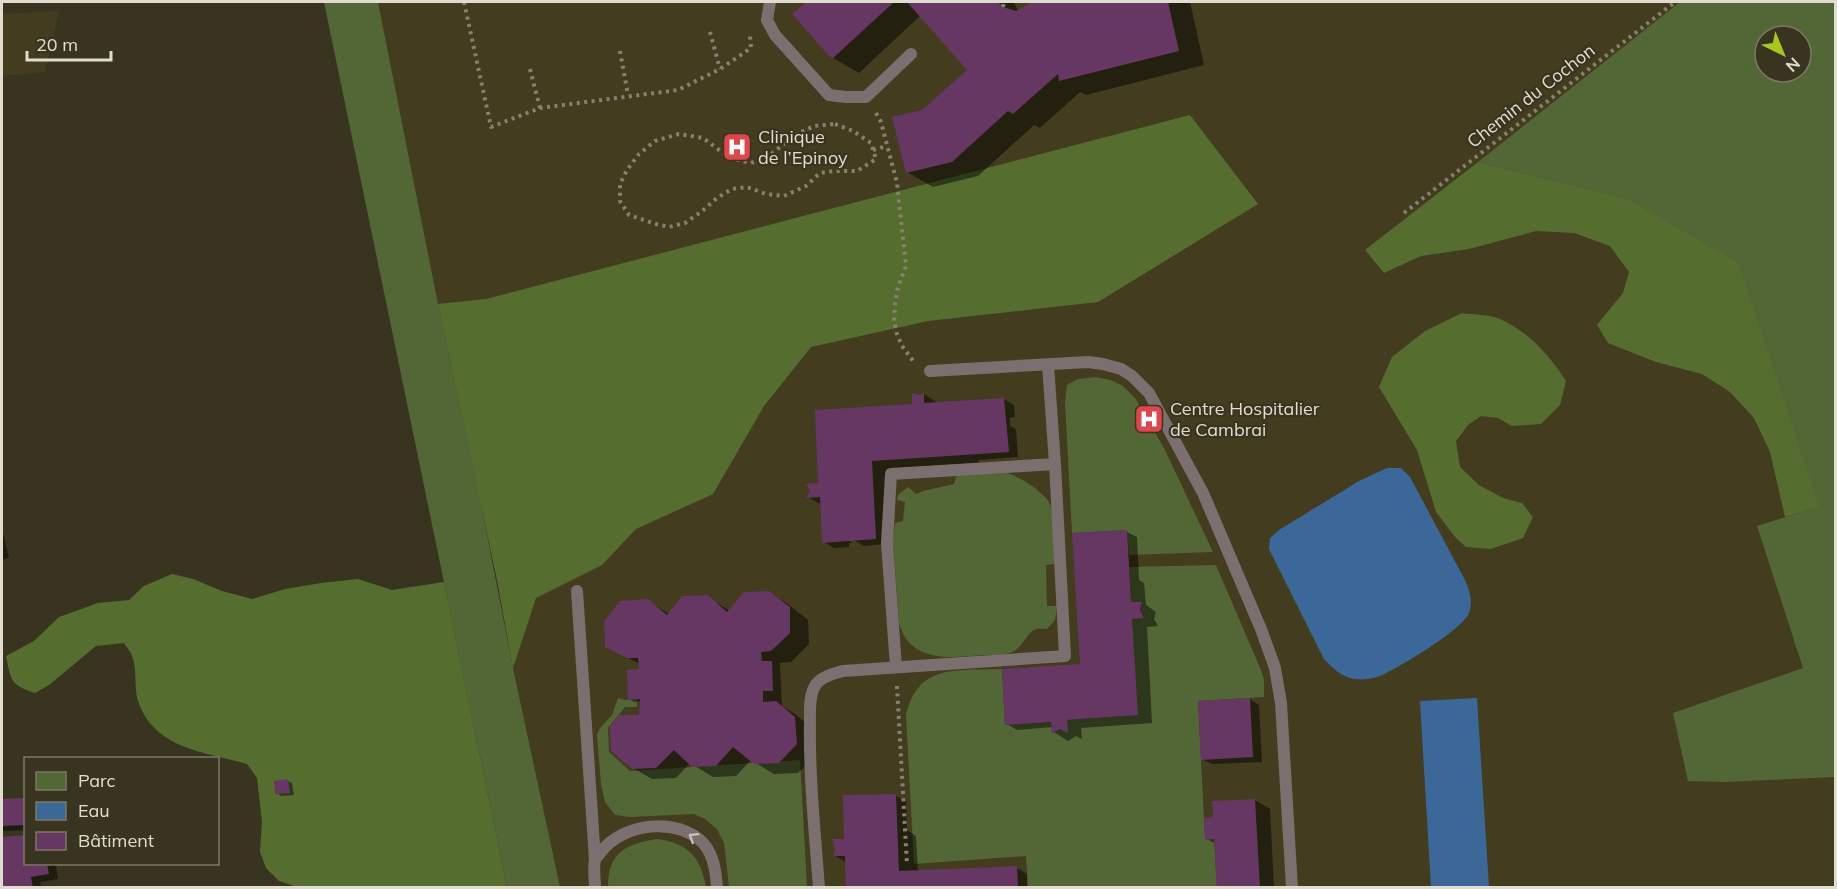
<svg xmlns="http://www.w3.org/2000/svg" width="1837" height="889" viewBox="0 0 1837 889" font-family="Mulish,sans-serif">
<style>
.built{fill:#433c1f;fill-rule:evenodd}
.green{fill:#536736;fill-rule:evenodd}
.forest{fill:#556e30}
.water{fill:#3c6899}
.shadow{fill:#0007}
.building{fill:#663763}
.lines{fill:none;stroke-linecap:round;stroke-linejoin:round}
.path{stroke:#868271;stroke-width:4;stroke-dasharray:3 4.5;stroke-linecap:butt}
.service{stroke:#7b6f6f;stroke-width:12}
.oneway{stroke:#c7c2b8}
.labels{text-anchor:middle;stroke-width:4.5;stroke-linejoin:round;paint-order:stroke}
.street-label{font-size:18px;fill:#e0ddd0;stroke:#39341f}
.poi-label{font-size:18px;fill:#e0ddd0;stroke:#39341f;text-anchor:start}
</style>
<rect width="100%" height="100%" fill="#39341f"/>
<path class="built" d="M378,2H1835V887H560L513,668L497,580L438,304ZM1765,36H1801V72H1765Z
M59,11L45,72L2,76V14Z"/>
<path class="green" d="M324,2H378L438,304L480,499L513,668L560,887H507Z
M1680,2H1835V777L1726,782L1688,781L1673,713L1803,668L1757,526L1818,507L1624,198L1478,162ZM1765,36H1801V72H1765Z
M1095,377L1111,380L1123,386L1135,398L1165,450L1213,552L1129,555L1127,530L1072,533L1065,403L1067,385L1078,379Z
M1007,473C1019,476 1049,495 1051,507C1055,525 1054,546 1055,564L1046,565L1047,606H1057L1055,620L1047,629C1044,629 1041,628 1037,629C1028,630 1023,647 1014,651C1006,656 991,655 982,655C949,658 910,663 899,623L893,540L895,523L903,521L905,502L897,500L898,495L908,487L916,494L923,491L954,484L956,477L958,475Z
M1216,565L1261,670L1264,680V697L1198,701L1205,839H1214L1217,887H1028L1026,856L914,864L906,715C918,662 960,671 1002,669L1005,725L1051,722L1052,733L1060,729L1067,720L1137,715L1132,619L1144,617L1140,610L1142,602H1131L1129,567Z
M618,698L625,700L637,699V707H625L608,728L609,752L630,771L800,760L807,887H729L724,843L717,829L705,819L694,814L630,817L615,815L605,802L601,784L597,735L600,728L612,715Z
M657,839C688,843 701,857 706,887H608C608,852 626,844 657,839Z"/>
<path class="forest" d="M1190,115L1258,204L1098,302L928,321L811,347L764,406L713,494L636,529L602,565L536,598L513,668L497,580L438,304L486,299Z
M1478,162L1625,198L1738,263L1819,507L1785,517L1770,452L1754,418L1730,392L1702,374L1656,362L1608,343L1597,325L1623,293L1629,272L1610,246L1574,233L1536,231L1469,249L1421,256L1384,273L1365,250Z
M1462,313C1473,315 1489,314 1500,319C1529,332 1549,355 1566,381L1560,405L1541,424L1512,426L1498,418L1481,416L1468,425L1456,441L1460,467L1479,485L1503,498L1522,503L1533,517L1523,538L1491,549L1466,547L1455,537L1436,512L1417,450L1379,387L1392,357L1425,331Z
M172,574L193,579L222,591L252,599L285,589L321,583L358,579L392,590L444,582L507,887L300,888L279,881L266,868L260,852L262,822L257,778L247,764C205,752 154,749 138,701C134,688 137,672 133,659C132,653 127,648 124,643L96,646L49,685L35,693C10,685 11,680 6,656L34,641L59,617L98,603L129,600L144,586Z"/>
<path class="water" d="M1387,468H1401L1410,477L1466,582C1470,592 1473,602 1469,613C1462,630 1400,667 1382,675C1374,679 1359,681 1350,678C1339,675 1331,666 1324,659L1269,549L1270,538L1279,530L1359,481Z
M1477,698L1489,887H1431L1420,701Z"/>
<path class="shadow" d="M808,2H1014L1018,11L1035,2H1190L1204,65L1086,95L1080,92L1040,128L1034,125L978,176L933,187L907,172L922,112L969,70L921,15L859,73L833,58L794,14Z
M924,394L938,403L1004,399L1014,405L1015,417L1010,418V426L1016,429L1018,457L978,460L979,463L886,469L888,501L886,544L864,546L847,536L845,538L853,543H849V547L834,548L824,542L822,505L808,497L820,484L914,406L919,397Z
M2,529L9,558L2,560Z
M1127,532L1137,537L1139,580L1144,583L1146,605L1156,612L1154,619L1158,626L1147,627L1152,723L1081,728L1082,739L1076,736L1068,741L1054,732L1053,727L1017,730L1007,724L1081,665Z
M769,592L788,604L808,620L809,644L791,662L780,663L782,706L795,714L814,730L816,755L798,773L774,774L751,760L736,776L713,777L690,763L676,778L652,779L633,768L640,716V701L634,702L629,699L640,670V664L607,647L647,600L669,614L708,597L730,611Z
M1250,699L1259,705L1262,762L1212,764L1202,759Z
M288,781L292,783L294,795L281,796L277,793Z
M896,796L906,801L907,830L916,836L918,871L1017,868L1027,874V888H848L846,862L835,856L846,840Z
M26,800V830L2,831V801Z
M1255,800L1270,809L1274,888H1219L1216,844L1207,839L1215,819Z
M25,836L26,864H52L56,866L58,879L40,882L41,888H3L2,839Z"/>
<path class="building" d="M806,2H894L832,59L792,14Z
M907,2H998L1003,7L1016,11L1032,2H1045V3L1049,2H1168L1179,51L1059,81L1058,74L1013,114L1008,111L952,162L906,173L892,117L922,110L967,70Z
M912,393L919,395L924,393V403L1004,398L1009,452L872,461L876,539L822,543L820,497L806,498L810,491L806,484L818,483L815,410L912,404Z
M1127,530L1131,602H1142L1140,610L1144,618L1132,619L1138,715L1067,720L1068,733L1060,729L1052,733L1051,722L1005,725L1002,669L1080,664L1072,533Z
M769,591L790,607V633L771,651L761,652L762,661H772L773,691H763V702L776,701L795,717L797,744L779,763L754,764L733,747L716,766L692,767L674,750L656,768L632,769L611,751L610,727L619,715H639L640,699L628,700L627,670L639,669L638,658H627L605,647L604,621L620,601L648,599L667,615L682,596L708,595L727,612L744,592Z
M1250,698L1253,757L1201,760L1198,701Z
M288,779L290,793L275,794L274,781Z
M896,794L899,871L1017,866L1018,888H846L845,856H833L835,849L832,839H844L843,795Z
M26,798V825L2,826V799Z
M1255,799L1260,888H1217L1214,839L1205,840L1204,818L1213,817L1212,801Z
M26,835V864H47L49,874L31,877L33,888H2V837Z"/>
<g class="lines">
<path class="path" d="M464,2L491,127L540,108L678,90L720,69L751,48L750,35
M1003,7L1004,2
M710,32L720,69
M620,51L628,95
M530,69L540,108
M876,113L881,122L897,183L906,266L898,287L895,303L894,321L897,334L902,346L914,362
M835,124L853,131L871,143L876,159L857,171H834L820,173L806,186L784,196L766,194L747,187L732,189L717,198L701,212L685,223L669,227L656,224L629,215L620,201V184L627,170L639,154L655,141L679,134L703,138L730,158L751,163L769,156L795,135L814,126Z
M873,150L887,146
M1404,213L1675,2
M897,686L907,865"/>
<path class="service" d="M770,2L767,20L775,35L829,95L846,97H866L911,54
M930,371L1088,362L1103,364L1121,369L1132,376L1149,393L1203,493L1261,629L1275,668L1281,703L1292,888
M577,591L595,860
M896,667L887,543L891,474L1055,464
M595,888C595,880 593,867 595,860C596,857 599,855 601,852C622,823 678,816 704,844C714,856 716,873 717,888
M819,888C815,833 809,777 810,722C810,712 809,695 815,686C820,677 833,674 843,671L1065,656L1055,464L1048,365"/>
</g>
<defs><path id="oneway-chevron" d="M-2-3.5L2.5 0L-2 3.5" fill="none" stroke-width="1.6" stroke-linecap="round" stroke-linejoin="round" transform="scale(1.5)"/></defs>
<use class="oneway" href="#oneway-chevron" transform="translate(693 837) rotate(-148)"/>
<defs>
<g id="hospital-square" transform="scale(1.5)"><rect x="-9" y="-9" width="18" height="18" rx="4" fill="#e0444e" stroke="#39341f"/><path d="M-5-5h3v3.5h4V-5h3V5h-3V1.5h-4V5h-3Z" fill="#fff"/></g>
</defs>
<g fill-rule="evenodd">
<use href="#hospital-square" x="737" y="147"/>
<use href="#hospital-square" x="1149" y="419"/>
</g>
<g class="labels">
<g class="street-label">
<text transform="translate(1531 96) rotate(-38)" y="6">Chemin du Cochon</text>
</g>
<g class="poi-label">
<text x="758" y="143">Clinique<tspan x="758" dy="21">de l’Epinoy</tspan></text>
<text x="1170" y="415">Centre Hospitalier<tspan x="1170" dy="21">de Cambrai</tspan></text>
</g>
</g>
<rect width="1837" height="889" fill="none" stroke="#e0ddd0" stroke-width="6"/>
<rect x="24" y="757" width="195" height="108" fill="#39341f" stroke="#7c7866" stroke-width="1.5"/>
<rect x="36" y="772" width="30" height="18" fill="#536736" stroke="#7c7866" stroke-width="1.5"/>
<text x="78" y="787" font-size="18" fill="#e0ddd0">Parc</text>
<rect x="36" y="802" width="30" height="18" fill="#3c6899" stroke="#7c7866" stroke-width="1.5"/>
<text x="78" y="817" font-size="18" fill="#e0ddd0">Eau</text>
<rect x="36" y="832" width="30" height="18" fill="#663763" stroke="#7c7866" stroke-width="1.5"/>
<text x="78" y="847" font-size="18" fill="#e0ddd0">Bâtiment</text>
<g transform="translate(1783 54) rotate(137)"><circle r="28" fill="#39341f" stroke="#7c7866" stroke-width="1.5"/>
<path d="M0-4.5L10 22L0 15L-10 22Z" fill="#a8c71c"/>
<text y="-9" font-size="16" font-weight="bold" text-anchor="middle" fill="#e0ddd0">N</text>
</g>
<path d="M27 51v9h84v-9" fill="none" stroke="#e0ddd0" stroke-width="3"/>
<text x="36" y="51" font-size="18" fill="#e0ddd0" stroke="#39341f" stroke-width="4.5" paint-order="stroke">20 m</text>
</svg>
